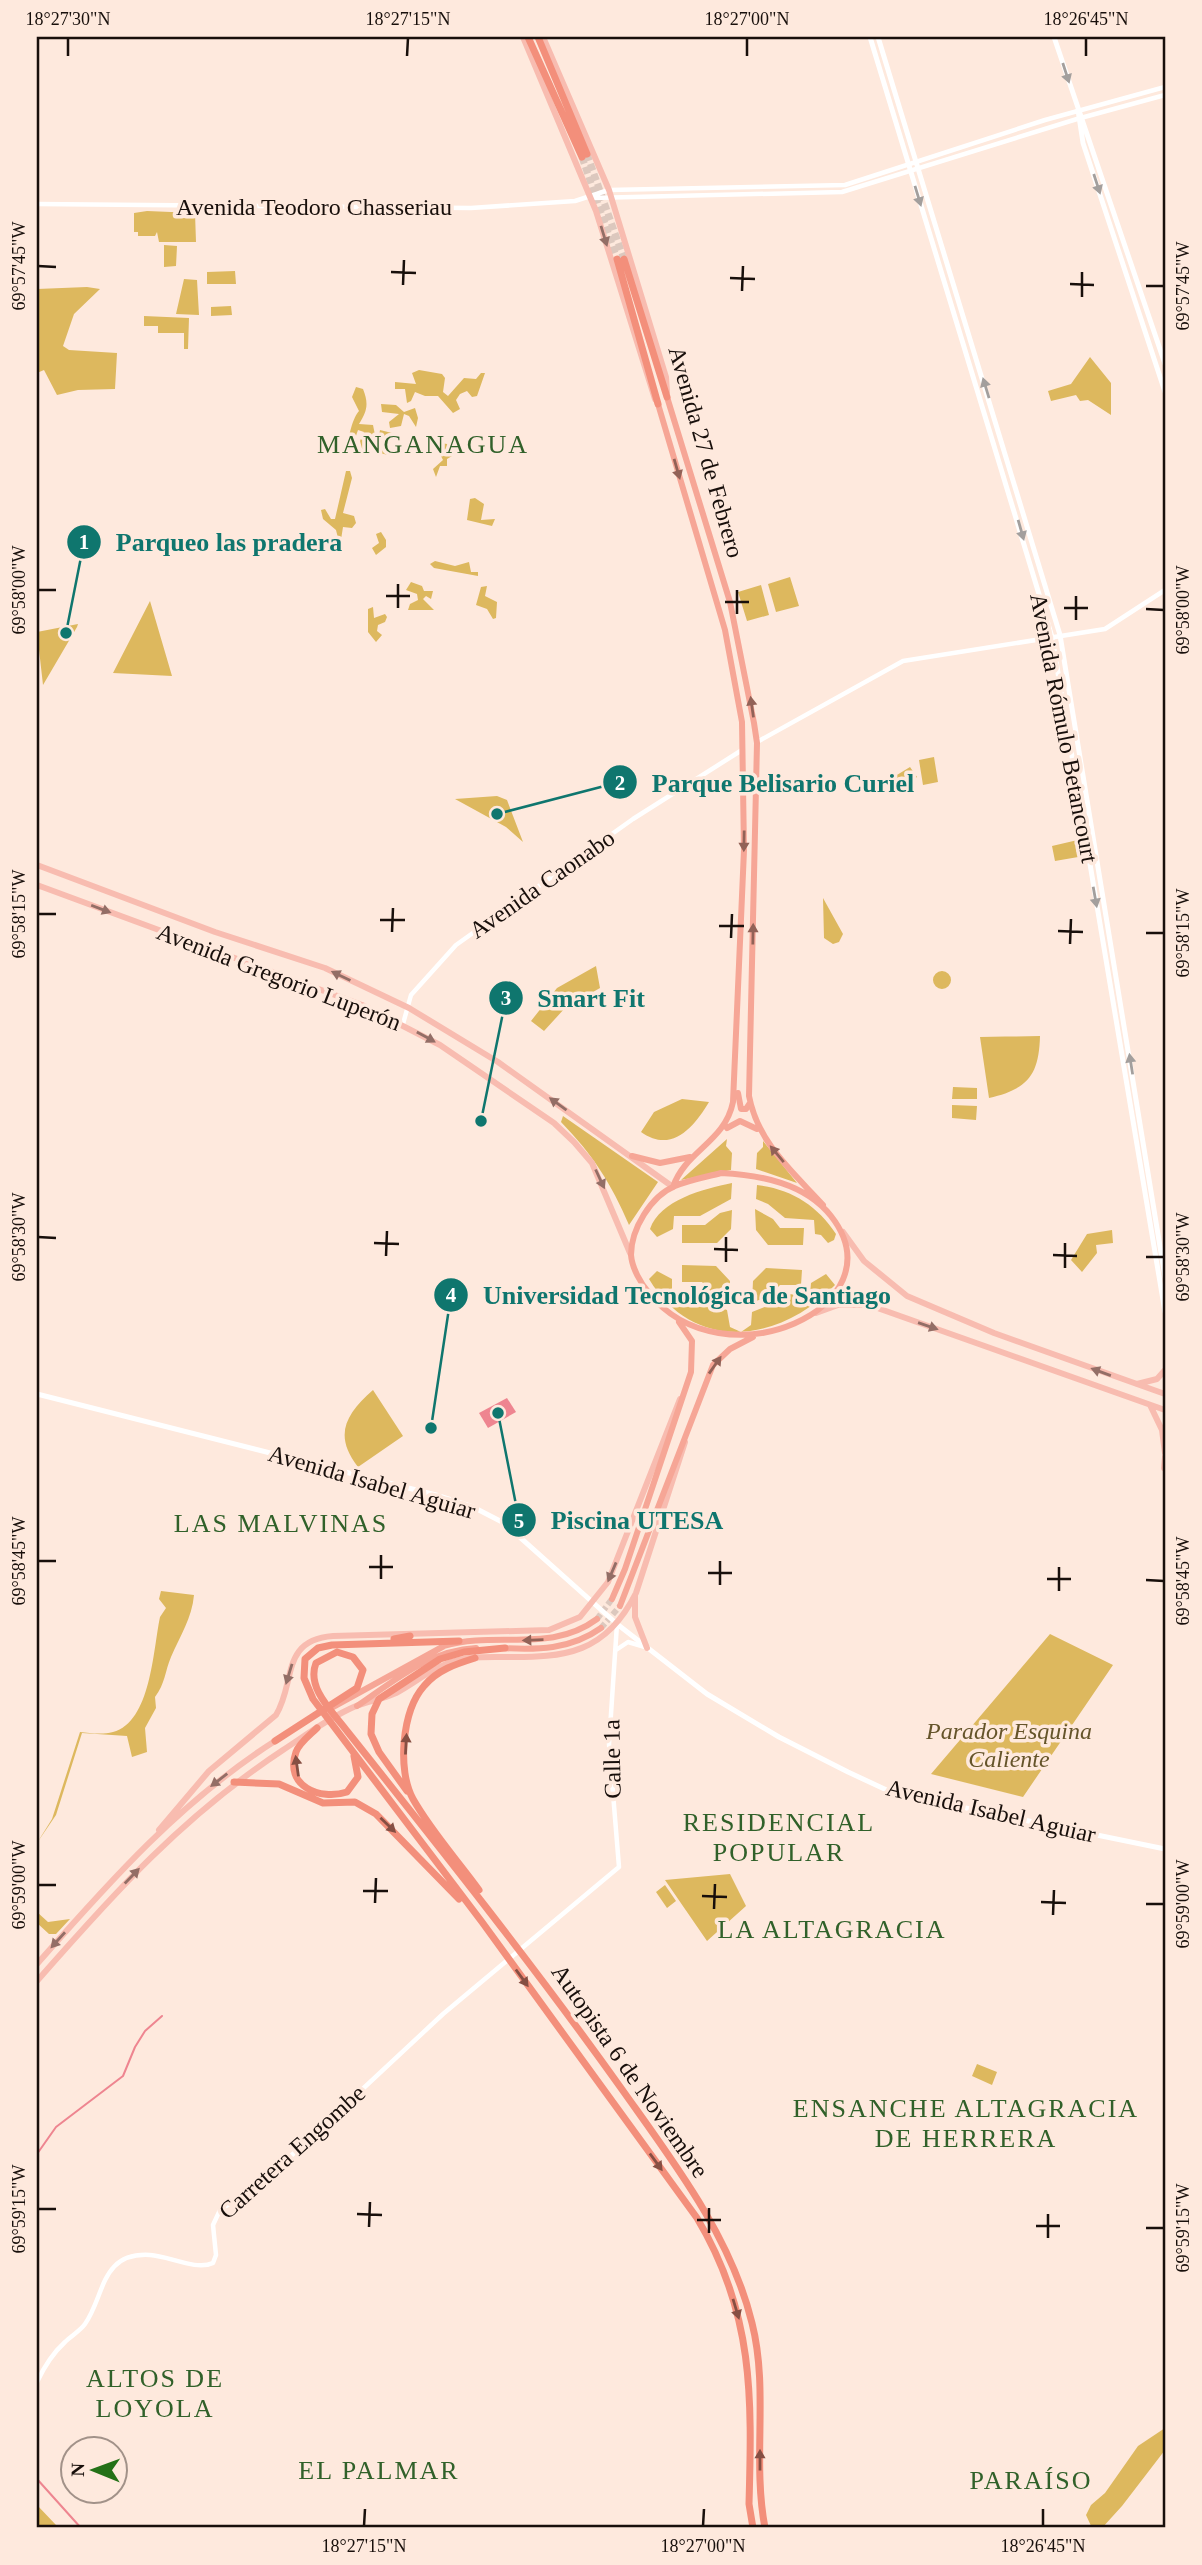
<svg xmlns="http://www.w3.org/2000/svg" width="1202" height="2565" viewBox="0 0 1202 2565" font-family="'Times New Roman',serif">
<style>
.green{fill:#ddb85e}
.water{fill:#ee8590}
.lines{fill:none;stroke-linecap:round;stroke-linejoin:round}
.stream{stroke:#ee8590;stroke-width:2}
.trunk-tunnel{stroke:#dcc8be;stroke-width:6;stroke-dasharray:6 3;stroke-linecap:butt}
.motorway-tunnel{stroke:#dcc8be;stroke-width:7;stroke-dasharray:7 3.5;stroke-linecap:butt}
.tertiary{stroke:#fff;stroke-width:4.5}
.secondary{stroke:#fff;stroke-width:5}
.primary{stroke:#f8bcb0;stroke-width:6}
.trunk{stroke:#f6a696;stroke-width:6}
.motorway{stroke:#f38f7b;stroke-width:7}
.oneway{fill:#a39f9d}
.oneway2{fill:#936e66}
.oneway3{fill:#926257}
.oneway4{fill:#864f43}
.ticks{fill:none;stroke:#180f0b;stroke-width:2.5}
.labels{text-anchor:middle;stroke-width:7;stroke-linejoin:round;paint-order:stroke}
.street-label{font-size:24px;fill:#180f0b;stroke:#fee9dd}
.park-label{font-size:24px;font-style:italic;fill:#65542a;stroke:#fee9dd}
.neighbourhood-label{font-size:26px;letter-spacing:2px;fill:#31612a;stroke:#fee9dd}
.leader{fill:none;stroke:#0f766e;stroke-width:2.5}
.callout-dot{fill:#0f766e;stroke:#fee9dd;stroke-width:2.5}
.mark-label{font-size:21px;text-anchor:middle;font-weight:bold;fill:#fff}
.callout-label{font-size:26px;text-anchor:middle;font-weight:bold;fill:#0f766e;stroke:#fee9dd;stroke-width:7;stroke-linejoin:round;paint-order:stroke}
.neatline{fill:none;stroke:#180f0b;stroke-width:2.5}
.ticks-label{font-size:18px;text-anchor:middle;fill:#180f0b}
</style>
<rect width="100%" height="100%" fill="#fee9dd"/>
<path class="green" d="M147,211L195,213L196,242H159L157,232L155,236H138V232H134V213Z
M164,245L177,246L176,266L164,267Z
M235,271L236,284H207V272Z
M184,279L197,280L199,315L176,314Z
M87,287L100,289L74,314L63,346L69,350L117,353L115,389L78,390L57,395L44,370L37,373V289Z
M231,306L232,315L211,316V307Z
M144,316L189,318L188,349H184V333H158V326H144Z
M1090,357L1111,383V415L1088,400L1080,401L1076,395L1051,401L1048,391L1071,384Z
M419,370L442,374L445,378L443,392L448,396L464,378L476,379L481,373H485L477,396L472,397L467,391L460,394L456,400L460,409L453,413L438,396H425L415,392L411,401L407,403L405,389H395V382L416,384L412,373Z
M356,387L363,389C369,404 367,411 359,424L373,425L375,435L370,450L363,452L360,441L364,432L358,430L349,456C345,447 352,418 359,411L352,397Z
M381,404L396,405L404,412L415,408L418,418L416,427L409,416L404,414L401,426L390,428L389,422L399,414L382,412Z
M380,430L392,433L388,455L376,452Z
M441,443L447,444L457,453L447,459V466H440L436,477L433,469L443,460L438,450Z
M346,471H350L352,478L343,513L354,516L356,523L352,528L343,527L340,546L336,530L323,519L321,510L325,509L331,519H335Z
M475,498L484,504L481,520L495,519L492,526L467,520L470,499Z
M381,532L386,540V547L376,555L372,548L379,543L376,534Z
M435,561L455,566L469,562L471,572H478V576L434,568L430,564Z
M790,577L799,606L776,612L768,584Z
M411,582L422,586L424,591H433L431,599L426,596L423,599L434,610H408L410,604L418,600L417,594L406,590Z
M761,585L769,615L747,621L738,592Z
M487,586L485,596L497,602L496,618L493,619L487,609L476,605L481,587Z
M150,601L172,676L113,673Z
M373,607L374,618L385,614L387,617L385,622L378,625L377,631L382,635L376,642L368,632V609Z
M78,624L77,627L43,685L37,632Z
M934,757L938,782L923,785L919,760Z
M910,767L917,777L899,788L892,778Z
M497,796L507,800L523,842L506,827L455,799Z
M1082,839L1084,856L1055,861L1052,846Z
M823,898L843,934L839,942L833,944L824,938Z
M596,966L600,988L565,1008L544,1031L531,1021L557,988Z
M933 980a9 9 0 1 1 18 0a9 9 0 1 1-18 0Z
M1040,1036C1039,1075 1028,1089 989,1098L980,1037Z
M953,1087L977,1088V1099H952Z
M682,1099L709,1102C694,1127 672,1154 641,1132L654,1112Z
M952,1105L977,1106L976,1120L952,1118Z
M563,1116L658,1182L629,1225C611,1183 593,1155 561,1122Z
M727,1139L726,1146L732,1153L731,1170L681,1180Z
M763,1141L797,1183L756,1169L757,1153L763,1147Z
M732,1183L731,1199L700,1216H674L673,1229L657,1237L650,1229C660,1200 703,1189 732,1183Z
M757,1185C791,1189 817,1205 836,1234L834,1240L828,1243L821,1235L815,1234L814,1220L785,1218L768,1204L756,1199Z
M755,1209L773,1219L780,1228H804L803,1245H768L756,1230Z
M732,1210L731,1229L717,1243H682V1225H705L720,1213Z
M1112,1230L1113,1243L1096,1245L1097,1253L1082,1272L1071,1260L1087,1234Z
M682,1265L716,1266L730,1281L729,1302L713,1294L702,1282H682Z
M766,1268L802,1270L801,1285H780L770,1295L752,1303L753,1281Z
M657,1271L672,1279V1291H698L714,1306L727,1310L730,1327L741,1332L751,1325L752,1312L775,1303L784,1294L810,1295L811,1283L826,1274L835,1285C780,1343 694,1354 649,1279Z
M373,1390L403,1436L358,1467C333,1435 346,1414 373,1390Z
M161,1591L194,1595C192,1618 180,1636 171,1657C165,1671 165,1684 155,1697L156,1708L145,1728L147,1752L132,1757L127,1736L82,1733L56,1815L37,1843L52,1819L80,1732C90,1733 102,1735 113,1732C151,1722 153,1650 160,1617L166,1608L159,1599Z
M1050,1634L1113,1665L1023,1797L931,1774Z
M730,1874L746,1906L707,1941L665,1880Z
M665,1885L676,1901L667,1908L656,1892Z
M37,1912L48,1922L70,1919L56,1934H49L37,1923Z
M977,2064L997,2072L992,2085L972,2076Z
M1165,2428V2450L1122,2506L1102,2528H1092L1086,2515L1091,2505L1105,2493L1138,2446Z
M37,2505L56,2525L55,2528H37Z"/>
<path class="water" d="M507,1398L516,1412L488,1428L479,1413Z"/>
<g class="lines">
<path class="stream" d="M37,2154L56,2127L123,2076L135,2047L145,2031L162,2016
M37,2479L81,2528"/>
<path class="trunk-tunnel" d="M597,1619L612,1599
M601,1628L620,1606"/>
<path class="motorway-tunnel" d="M587,154L624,259
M582,157L617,259"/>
<path class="tertiary" d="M592,198L842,192L1077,119L1165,95
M37,204L471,208L575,201L609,190L845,185L1045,120L1165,87
M757,742L903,661L1105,629L1165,590
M403,1024L411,995L456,945L633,819L742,750
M616,1650L628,1642L645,1647
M37,2382C44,2367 53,2353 65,2342C71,2336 80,2331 85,2324C105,2296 100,2252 150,2255C169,2256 196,2271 213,2263L216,2255L213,2225L220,2210L264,2181L443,2014L619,1867L609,1744L617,1624"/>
<path class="secondary" d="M870,37L1052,637L1165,1312
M878,37L1060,635L1165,1277
M1054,37L1165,364
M1078,110L1083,143L1165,392
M37,1394L436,1495L473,1507L504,1523L617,1624L707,1694L779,1737L848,1772L893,1793L1165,1849"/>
<path class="primary" d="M523,37L596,211L655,399
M543,37L609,190L666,377L667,392
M37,865L215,932L325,968L409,1008L498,1062L673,1187
M37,885L362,1005L440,1045L554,1123L574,1142L592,1163L630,1253
M843,1232L864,1261L907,1296L994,1333L1165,1394
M816,1313L838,1305H869L1165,1410
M1137,1384L1157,1379L1165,1370
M1150,1405L1162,1430L1165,1453
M1164,1468L1165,1457
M635,1596V1617L647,1648
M159,1830L209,1771L276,1715C296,1683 280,1640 333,1636L549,1630L580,1617L608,1582L680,1399
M37,1964C110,1881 181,1801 275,1741
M37,1981C115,1892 183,1816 283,1750C306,1735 330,1717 356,1706C369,1701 383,1699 396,1693C413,1684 428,1671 446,1664C464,1656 485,1657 504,1657C566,1658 606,1653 636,1593L685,1442"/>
<path class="trunk" d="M667,397L730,602L754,723L757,743L749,1096C758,1143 792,1171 823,1205
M658,404L725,630L742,722L744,850L733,1102C725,1142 685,1151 673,1187
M738,1093L741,1109H746L750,1103
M727,1128L740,1121L757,1129
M632,1156L660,1163L690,1157
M721,1173C760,1175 805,1183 831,1216C902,1307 723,1386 649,1293C641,1284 632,1268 631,1255C631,1229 651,1196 675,1186C689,1180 706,1177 721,1173Z
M612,1599L625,1569L691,1372L692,1341L679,1322
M620,1606L713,1365L730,1349L753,1337
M501,1648C537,1650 570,1650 601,1628
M357,1706C394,1681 430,1650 476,1648
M333,1707L444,1646C496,1630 550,1654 597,1619"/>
<path class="motorway" d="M528,37L582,157
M538,37L587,154
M617,259L658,404
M624,259L667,397
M394,1639L410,1636
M459,1641L332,1645L318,1648L305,1659L304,1678L313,1699L482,1922L697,2218C754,2313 752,2397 749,2504L753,2528
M475,1658C456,1664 437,1670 424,1686C402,1711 397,1770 413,1799C431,1831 458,1861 479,1890
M317,1728C310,1735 299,1743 296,1752C284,1786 320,1801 347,1792L358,1777L354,1756
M275,1741L357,1688L363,1670L353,1657L337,1652L316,1663C306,1688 333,1712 347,1731C441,1849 534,1966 621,2088C672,2160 731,2236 752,2323C769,2390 752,2460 765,2528
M234,1782L279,1784L323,1803L355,1802L376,1814L459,1899
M407,1791L379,1752L371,1734L372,1714L379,1699L440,1659L464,1652L505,1648"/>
</g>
<defs><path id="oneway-solid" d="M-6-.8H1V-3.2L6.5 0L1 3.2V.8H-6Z" transform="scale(1.75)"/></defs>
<g class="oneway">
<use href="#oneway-solid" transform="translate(1066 73) rotate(72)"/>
<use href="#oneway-solid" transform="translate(1097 184) rotate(72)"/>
<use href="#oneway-solid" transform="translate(918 196) rotate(73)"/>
<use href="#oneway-solid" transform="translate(986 388) rotate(-107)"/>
<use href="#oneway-solid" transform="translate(1021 530) rotate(74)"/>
<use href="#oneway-solid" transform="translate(1095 897) rotate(80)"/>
<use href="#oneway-solid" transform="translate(1131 1064) rotate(-99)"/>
</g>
<g class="oneway2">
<use href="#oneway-solid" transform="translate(604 236) rotate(73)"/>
<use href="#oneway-solid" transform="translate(101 909) rotate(21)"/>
<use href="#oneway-solid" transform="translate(341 976) rotate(-154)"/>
<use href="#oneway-solid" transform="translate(426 1037) rotate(29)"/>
<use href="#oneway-solid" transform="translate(558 1104) rotate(-144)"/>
<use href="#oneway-solid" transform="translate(600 1179) rotate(65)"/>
<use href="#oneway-solid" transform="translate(928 1326) rotate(19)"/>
<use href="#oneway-solid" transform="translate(1101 1372) rotate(-160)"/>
<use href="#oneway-solid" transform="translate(612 1572) rotate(113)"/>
<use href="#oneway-solid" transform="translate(289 1674) rotate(107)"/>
<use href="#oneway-solid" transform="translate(219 1780) rotate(142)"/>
<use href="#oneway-solid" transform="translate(132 1876) rotate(-46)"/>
<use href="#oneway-solid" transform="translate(58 1940) rotate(132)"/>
</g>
<g class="oneway3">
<use href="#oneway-solid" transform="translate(677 469) rotate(74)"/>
<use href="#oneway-solid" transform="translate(752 707) rotate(-98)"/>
<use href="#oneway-solid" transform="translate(744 841) rotate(91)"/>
<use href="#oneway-solid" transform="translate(753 934) rotate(-89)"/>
<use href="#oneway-solid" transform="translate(777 1154) rotate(-130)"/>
<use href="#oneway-solid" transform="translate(715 1365) rotate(-55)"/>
<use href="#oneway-solid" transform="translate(533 1640) rotate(178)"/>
</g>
<g class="oneway4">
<use href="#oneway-solid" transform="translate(406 1744) rotate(-87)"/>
<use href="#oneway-solid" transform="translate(297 1766) rotate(-98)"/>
<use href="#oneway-solid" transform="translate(388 1825) rotate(44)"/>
<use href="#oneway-solid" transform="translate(522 1978) rotate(54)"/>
<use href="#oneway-solid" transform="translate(656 2162) rotate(54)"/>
<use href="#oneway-solid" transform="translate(736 2309) rotate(73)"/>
<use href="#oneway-solid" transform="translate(760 2460) rotate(-90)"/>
</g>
<path class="ticks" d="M68,56V38M407,56L408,38M747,56V38M1086,56V38M38,266L56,267M391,272L416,273M730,278L755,279M1070,284L1094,285M403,285L404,260M1146,286H1164M742,291L743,266M1082,297V272M38,590H56M386,596H410M725,602H749M398,608V584M1064,608H1088M1146,609L1164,610M737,614V590M1076,620V596M38,914H56M380,920H405M719,926H744M1058,931L1083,932M392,932L393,908M1146,933H1164M731,938L732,914M1070,944L1071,919M38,1237L56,1238M374,1243L399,1244M714,1249L738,1250M1053,1255L1077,1256M386,1256L387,1231M1146,1257H1164M726,1262V1237M1065,1268V1243M38,1561H56M369,1567H393M708,1573H732M381,1579V1555M1047,1579H1071M1146,1580L1164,1581M720,1585V1561M1059,1591V1567M38,1885H56M363,1891H388M702,1896L727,1897M1041,1902L1066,1903M375,1903L376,1878M1146,1904H1164M714,1909L715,1884M1053,1915L1054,1890M38,2209H56M357,2214L382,2215M697,2220H721M1036,2226H1060M369,2227L370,2202M1146,2228H1164M709,2233V2208M1048,2238V2214M364,2526L365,2509M703,2526L704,2509M1043,2526V2509"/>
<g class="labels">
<g class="street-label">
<text x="314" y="215">Avenida Teodoro Chasseriau</text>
<text transform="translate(706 452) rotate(74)" y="8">Avenida 27 de Febrero</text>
<text transform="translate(1064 728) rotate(79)" y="8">Avenida Rómulo Betancourt</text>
<text transform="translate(542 884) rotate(-35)" y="8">Avenida Caonabo</text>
<text transform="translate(279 977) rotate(21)" y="8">Avenida Gregorio Luperón</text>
<text transform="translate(372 1482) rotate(16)" y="8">Avenida Isabel Aguiar</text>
<text transform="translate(612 1759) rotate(-91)" y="8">Calle 1a</text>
<text transform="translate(991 1811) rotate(13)" y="8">Avenida Isabel Aguiar</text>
<text transform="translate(630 2071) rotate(55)" y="8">Autopista 6 de Noviembre</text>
<text transform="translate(292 2152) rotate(-42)" y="8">Carretera Engombe</text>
</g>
<g class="park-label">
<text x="1009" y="1739">Parador Esquina<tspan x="1009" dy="28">Caliente</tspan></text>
</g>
<g class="neighbourhood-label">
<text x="423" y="453">MANGANAGUA</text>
<text x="281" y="1532">LAS MALVINAS</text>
<text x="779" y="1831">RESIDENCIAL<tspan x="779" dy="30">POPULAR</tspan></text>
<text x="832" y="1938">LA ALTAGRACIA</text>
<text x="966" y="2117">ENSANCHE ALTAGRACIA<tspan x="966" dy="30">DE HERRERA</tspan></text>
<text x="155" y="2387">ALTOS DE<tspan x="155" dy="30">LOYOLA</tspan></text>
<text x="379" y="2479">EL PALMAR</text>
<text x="1031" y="2489">PARAÍSO</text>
</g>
</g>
<path class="leader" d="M66 633L84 542M497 814L620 782M481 1121L506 998M431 1428L451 1295M498 1413L519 1520"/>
<g class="callout-dot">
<circle cx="66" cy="633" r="7"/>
<circle cx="497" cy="814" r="7"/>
<circle cx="481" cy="1121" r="7"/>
<circle cx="431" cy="1428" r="7"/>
<circle cx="498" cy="1413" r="7"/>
<circle cx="84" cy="542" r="18"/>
<circle cx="620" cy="782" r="18"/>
<circle cx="506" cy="998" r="18"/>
<circle cx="451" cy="1295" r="18"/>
<circle cx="519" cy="1520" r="18"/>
</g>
<g class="mark-label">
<text x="84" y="549">1</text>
<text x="620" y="790">2</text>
<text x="506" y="1005">3</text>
<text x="451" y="1302">4</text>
<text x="519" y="1528">5</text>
</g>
<g class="callout-label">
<text x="229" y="551">Parqueo las pradera</text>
<text x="783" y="792">Parque Belisario Curiel</text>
<text x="591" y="1007">Smart Fit</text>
<text x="687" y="1304">Universidad Tecnológica de Santiago</text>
<text x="637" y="1529">Piscina UTESA</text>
</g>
<rect width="1202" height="2565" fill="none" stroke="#fee9dd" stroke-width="77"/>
<g transform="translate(94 2470) rotate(271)"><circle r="33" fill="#fee9dd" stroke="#a29289" stroke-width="2"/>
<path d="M0-5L12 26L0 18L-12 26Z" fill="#247117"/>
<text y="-10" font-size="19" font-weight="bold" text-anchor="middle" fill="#180f0b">N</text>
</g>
<rect x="38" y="38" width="1126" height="2488" class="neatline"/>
<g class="ticks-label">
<text x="68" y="25">18°27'30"N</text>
<text x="408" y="25">18°27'15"N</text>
<text x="747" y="25">18°27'00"N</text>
<text x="1086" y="25">18°26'45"N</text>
<text transform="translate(19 266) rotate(-90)" y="6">69°57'45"W</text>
<text transform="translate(1183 286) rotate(-90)" y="6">69°57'45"W</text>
<text transform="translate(19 590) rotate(-90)" y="6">69°58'00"W</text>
<text transform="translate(1183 610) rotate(-90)" y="6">69°58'00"W</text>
<text transform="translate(19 914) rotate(-90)" y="6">69°58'15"W</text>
<text transform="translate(1183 933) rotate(-90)" y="6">69°58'15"W</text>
<text transform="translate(19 1237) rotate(-90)" y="6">69°58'30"W</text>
<text transform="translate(1183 1257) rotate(-90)" y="6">69°58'30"W</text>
<text transform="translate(19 1561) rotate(-90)" y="6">69°58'45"W</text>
<text transform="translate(1183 1581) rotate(-90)" y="6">69°58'45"W</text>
<text transform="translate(19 1885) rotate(-90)" y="6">69°59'00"W</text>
<text transform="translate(1183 1904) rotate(-90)" y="6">69°59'00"W</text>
<text transform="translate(19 2209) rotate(-90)" y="6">69°59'15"W</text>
<text transform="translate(1183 2228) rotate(-90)" y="6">69°59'15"W</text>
<text x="364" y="2552">18°27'15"N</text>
<text x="703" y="2552">18°27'00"N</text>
<text x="1043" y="2552">18°26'45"N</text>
</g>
</svg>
